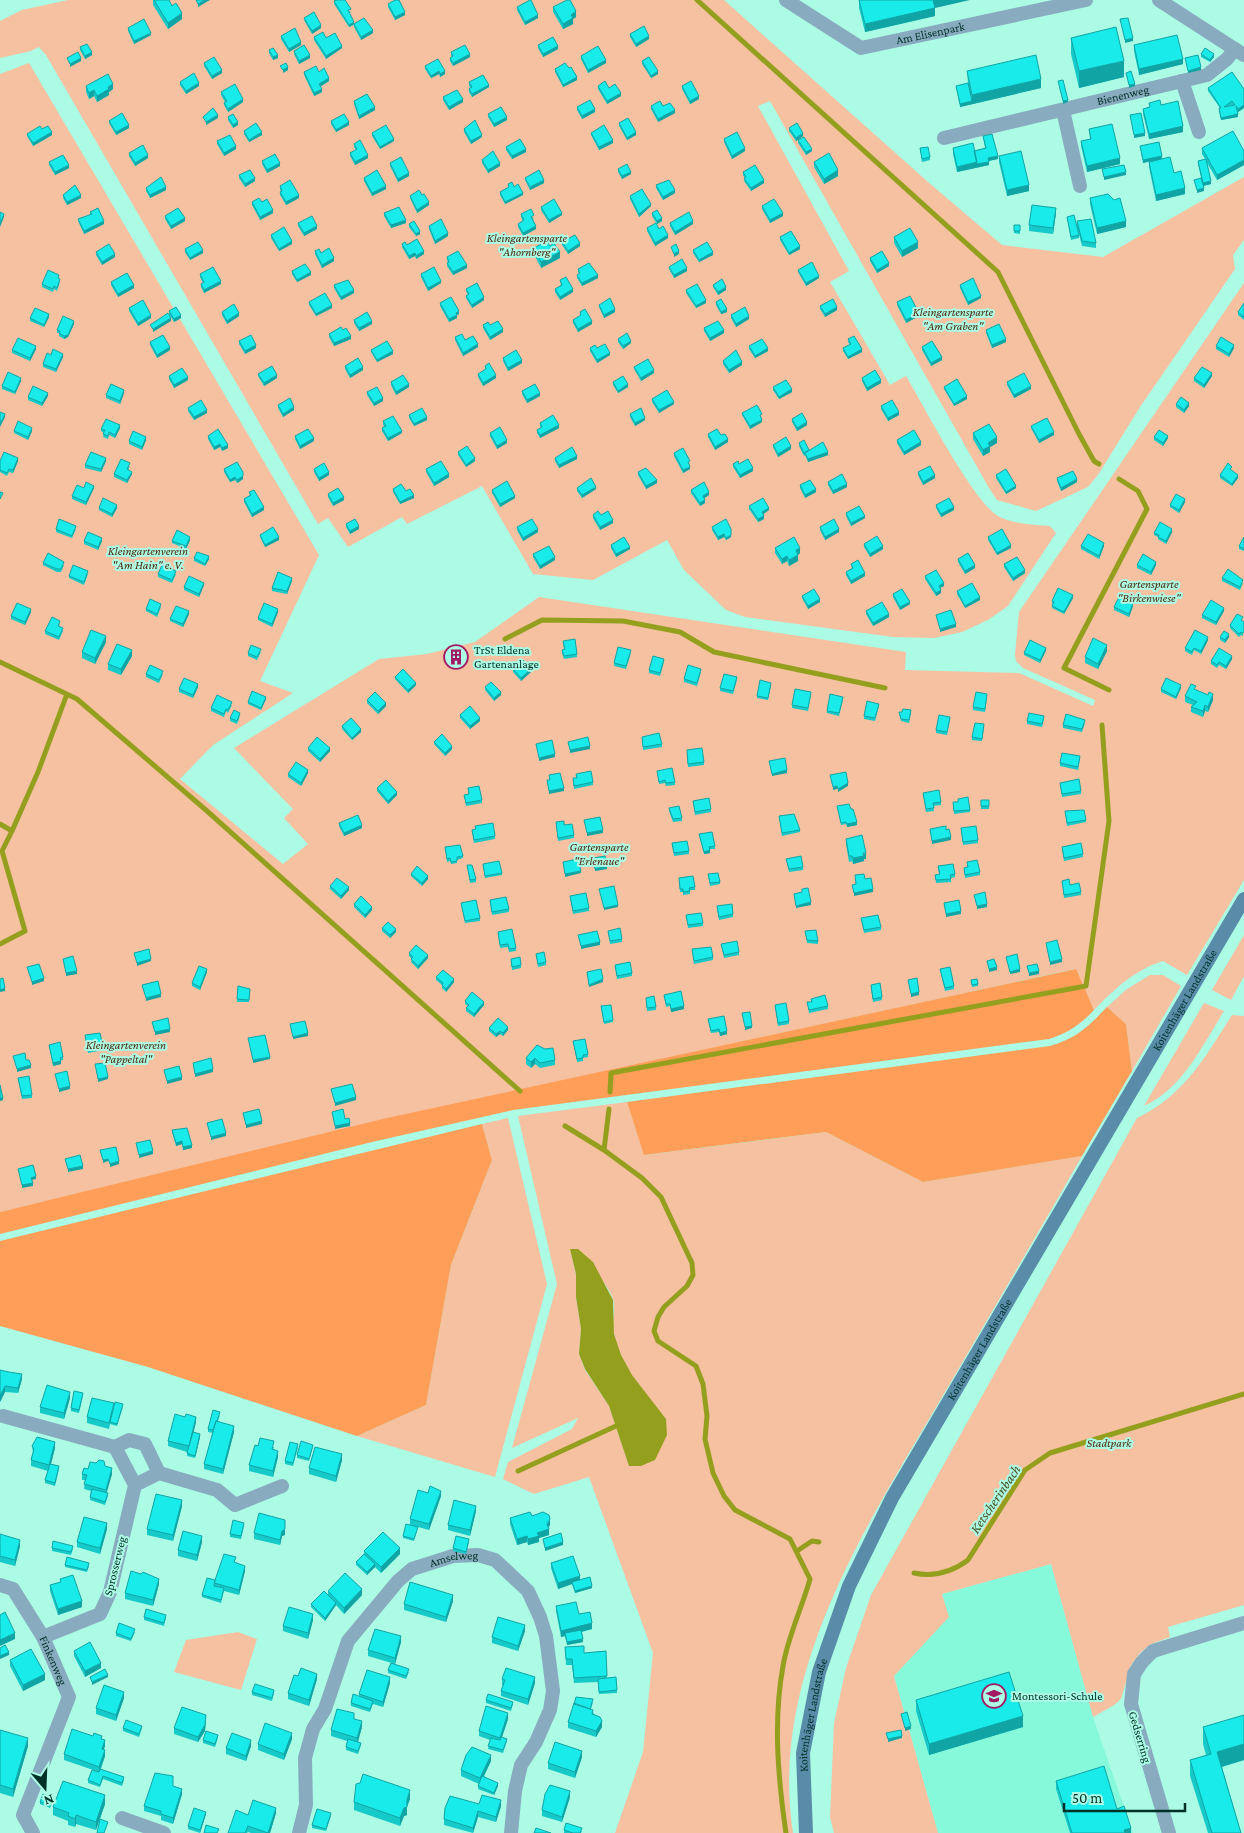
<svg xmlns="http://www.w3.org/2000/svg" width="1244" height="1833" viewBox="0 0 1244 1833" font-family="'Crimson Pro',serif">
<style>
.built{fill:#86f9db}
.green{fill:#f5c1a0;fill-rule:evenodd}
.forest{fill:#fe9e58}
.water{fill:#959f1e}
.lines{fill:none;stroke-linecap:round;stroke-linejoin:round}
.stream{stroke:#959f1e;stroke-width:5}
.minor{stroke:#89abbf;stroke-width:14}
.secondary{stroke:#588ca9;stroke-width:14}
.wall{fill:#15cac9}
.shaded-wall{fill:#11a4a4}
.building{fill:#18ebea;stroke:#11a4a4;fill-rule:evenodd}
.labels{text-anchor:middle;stroke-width:4;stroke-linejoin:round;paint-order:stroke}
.street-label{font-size:12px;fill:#003127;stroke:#acfbe5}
.park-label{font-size:12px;font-style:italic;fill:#502a0d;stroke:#acfbe5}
.poi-label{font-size:12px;fill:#003127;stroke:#acfbe5;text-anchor:start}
.water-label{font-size:14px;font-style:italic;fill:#4c5122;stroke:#acfbe5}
</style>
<rect width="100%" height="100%" fill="#acfbe5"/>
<path class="built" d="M1051,1564L1093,1717L1133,1833H938L894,1676L948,1617L942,1594Z"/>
<path class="green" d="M68,0H724L928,182L1002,245L1103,257L1244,177V240L1233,255L1235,269L1140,407L1098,475L1088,487L1036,511L997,500L989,488L770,101L758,106L849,271L830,282L890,385L906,376C924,406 972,500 998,516C1012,524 1034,525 1050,526L1056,533L1008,606L988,620L962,632L934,638L893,637L745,617L726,610L684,570L667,540L593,580L533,574L482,486L407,524L402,517L348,547L328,518L318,524L46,55L39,47L31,51L0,58V21L22,10Z
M29,63L319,555L260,681L293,693L213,745L180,779L283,864L308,844L284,818L293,809L234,748L379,659L427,654L475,642L539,597L906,652L905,670L1019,673L1093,706L1095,700L1023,668L1016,661L1015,655L1019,612L1244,283V880L1187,975L1163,961C1136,969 1113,990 1094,1010L1075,969L525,1089L0,1212V74Z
M1244,935V976L1231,1000L1212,990Z
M1150,975H1163L1181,986L1132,1071L1126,1024L1107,1007L1127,989Z
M1204,1003L1224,1011C1203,1045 1182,1089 1144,1106Z
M1232,1015L1244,1016V1605L1168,1627L1170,1637L1151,1644L1140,1653L1131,1665L1121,1699L1114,1705L1093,1717L1051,1564L942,1594L949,1617L894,1676L938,1833H834L830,1817L834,1723L846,1668L871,1595L1137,1118C1184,1096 1205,1057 1232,1015Z
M627,1102L645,1155L826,1132L923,1182L1082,1156C1037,1235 991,1313 945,1392C868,1523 768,1674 793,1833H615L643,1752L653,1653L589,1477L534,1494L503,1479L508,1462L572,1429L578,1418L512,1448L557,1284L518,1116ZM570,1249C585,1263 606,1279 613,1299C616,1309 612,1323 614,1333C620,1366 645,1394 666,1419L629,1465L609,1406L585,1370L579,1354L581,1329L576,1297V1274Z
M508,1118L547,1284L495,1477L357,1436L426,1405L451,1265L492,1160L482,1124Z
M238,1632L257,1639L241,1690L174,1672L186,1640Z"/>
<path class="forest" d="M1076,969L1094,1010C1080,1025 1068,1033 1049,1039L513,1110L372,1142L0,1234V1212L387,1118Z
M1107,1007L1126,1024L1132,1071L1082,1156L923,1182L826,1132L644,1155L627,1102L1050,1046C1077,1038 1088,1027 1107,1007Z
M482,1124L492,1160L451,1265L426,1405L357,1436L148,1367L0,1326V1241Z"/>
<path class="water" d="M570,1249H578L593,1262L613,1300L614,1334L621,1355L632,1375L666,1419L667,1435L655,1460L641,1466H629L609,1406L585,1369L579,1354L581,1329L576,1297V1274Z"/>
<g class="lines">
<path class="stream" d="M697,0L998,272L1079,434L1094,461L1099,464
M505,639L542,620L623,621L680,632L714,652L885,688
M0,662L77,699L207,811L520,1091
M1109,690L1064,668L1147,509L1138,491L1119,479
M0,824L12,831L38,772L67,694
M0,944L25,931L2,851L12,831
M610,1092L611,1073L1086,986L1109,821L1102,725
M565,1126L604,1150L642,1178L661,1197L692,1263L693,1275L687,1286L664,1307L658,1317L654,1331L658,1341L696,1366L703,1384L707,1416L705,1439L713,1473L724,1496L735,1510L790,1539L810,1579C802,1608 788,1636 783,1666C773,1721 778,1778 786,1833
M604,1150L609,1109
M518,1471L616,1426
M797,1551L812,1541L819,1542
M914,1573C933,1577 952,1572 968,1560L1025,1470L1050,1453L1244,1394"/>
<g class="minor">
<path id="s1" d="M786,0L861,48L1086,0"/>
<path d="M1159,0L1244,55"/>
<path d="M1182,81L1199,132"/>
<path d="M1063,110L1080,186"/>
<path id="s2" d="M944,138L1207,75L1227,59L1235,49"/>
<path d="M3,1416L115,1447L135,1485L110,1592L100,1614L43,1637"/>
<path d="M115,1447L129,1440L145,1444L159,1473L135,1485"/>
<path d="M159,1473L217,1490L235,1505L282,1486"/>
<path id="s3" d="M0,1585L13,1589L43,1637L69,1697L23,1815L33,1833"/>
<path d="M122,1818L164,1833"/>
<path id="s4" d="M299,1833L306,1805L305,1758L313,1729L325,1709L348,1641L398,1581L412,1569L453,1556L478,1555L495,1560L528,1591L540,1617L546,1636L553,1691L550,1710L536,1742L521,1765L515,1791L511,1833"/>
<path d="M1169,1833L1131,1704L1134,1674L1142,1662L1153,1651L1244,1623"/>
</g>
<path class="secondary" id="s5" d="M806,1833L803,1753L819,1672L849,1586L892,1498L1244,899"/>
</g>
<path class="wall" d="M153,0H169L172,6L182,19L168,29L153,5Z
M859,0L935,8V16L865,32L859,8Z
M334,1L351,12L349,13L354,24L373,33L361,40L354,27V25L349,27L334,4Z
M388,4L405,15L395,20L388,7Z
M517,7L538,18L525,25L517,10Z
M553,7L576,17L573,19V24L563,29L553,12Z
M304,18L321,28L312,34L304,20Z
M128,28L151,35L134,44L128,31Z
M630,34L649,39L636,47L630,37Z
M281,36L301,45L289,52L281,39Z
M314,37L342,48L326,59L314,40Z
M1071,38L1124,77L1079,88L1071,54Z
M538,45L558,49L543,57L538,48Z
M1134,45L1183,64L1139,75L1134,51Z
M80,47L92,55L85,59L80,50Z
M269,50L278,58L273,60L269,53Z
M294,51L310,58L299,64L294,54Z
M451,52L470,57L453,66L450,61V58L452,57L451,55Z
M1201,54L1214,57L1210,62L1201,57Z
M581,56L606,63L588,73L581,59Z
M642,61L658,74L651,78L642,64Z
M204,63L222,73L212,79L204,66Z
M425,66L445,74L440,77L439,74L431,78L425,69Z
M555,69L577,80L563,87L555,72Z
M967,71L1041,88L960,107L956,86L968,83Z
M304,72H319L329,81L320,87L322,92L314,96L304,75Z
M180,82L199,86L186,94L180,85Z
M469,82L489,87L472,97L469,92V89L470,88L469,85Z
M86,86L113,89L109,92V95L97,102L94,96L89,99L86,92Z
M598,86L609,88L621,96L607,104L598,89Z
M682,86L699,99L690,104L682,89Z
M1208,88L1244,89V108L1238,112L1237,111L1238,117L1221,120L1219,111V108H1220L1208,91Z
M221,92L243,102L228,112L224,105V103L225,102L221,95Z
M443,97L463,102L449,110L443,100Z
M354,101L375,110L359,119L354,104Z
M1149,103L1161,105L1183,132L1149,139L1143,114V109L1149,107Z
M651,106L675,113L658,122L651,109Z
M577,107L595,112L582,119L577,110Z
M488,114L507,120L494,127L488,117Z
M228,117L238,125L233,128L228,120Z
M109,121L129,128L116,135L109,123Z
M331,121L349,125L336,132L331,124Z
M619,123L636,135L627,140L619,126Z
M789,128L803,136L796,141L789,131Z
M42,129L52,135L33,146L27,136V134Z
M464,129L482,137L471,144L464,132Z
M1089,129L1120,164L1087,172L1081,146V141L1090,139Z
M244,131L262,135L249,142L244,134Z
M372,133L394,141L380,149L372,136Z
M591,133L613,143L599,150L591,135Z
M983,136L998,159L989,161V165L957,172L953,154V148L974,151L985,148Z
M724,139L745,151L732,159L724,142Z
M798,140L812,151L806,155L798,143Z
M217,141L236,149L224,156L217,144Z
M354,144L368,158L355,165L350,156V153L356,150L354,147Z
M1140,146L1162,158L1174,173L1185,194L1156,201L1149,167V162L1154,160L1143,163Z
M506,147L526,152L512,159L506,150Z
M920,148L930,157V160L922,162Z
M1202,148L1244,151V165L1217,180L1207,163L1211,184L1203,186L1198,164V161L1205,159L1202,154Z
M129,153L148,158L135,166L129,156Z
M999,156L1029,191L1007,196L999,162Z
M482,160L500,166L488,173L482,163Z
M262,161L280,166L267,173L262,164Z
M49,162L69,168L55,175L49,165Z
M814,162L838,176L824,184L814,167Z
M390,163L409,176L398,182L390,166Z
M618,169L631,174L622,179L618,172Z
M743,172L764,183L751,191L744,181L745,178L743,175Z
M239,175L255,181L245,187L239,178Z
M364,178L386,189L372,196L364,181Z
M525,178L544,183L530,190L525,180Z
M508,184L514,187L523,195L505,204L500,195V192L508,188Z
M656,185L675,193L663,200L656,188Z
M280,186L299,198L286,205L280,195V192H281L280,189Z
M146,188L166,190L150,198L146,191Z
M63,195L81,198L67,205L63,198Z
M422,195L429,205L417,213L410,198V196Z
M630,196L651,206L639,217L630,199Z
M1090,198L1126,227L1097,234L1090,204Z
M252,202H262L273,213L260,220L252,205Z
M762,206L783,216L770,223L762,209Z
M541,207L562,215L549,223L541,210Z
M90,212L104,224L84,234L78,221V219L90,215Z
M384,213L406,223L391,228L384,216Z
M652,213L662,221L657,224L652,216Z
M1056,213L1053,234L1029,231V225Z
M521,214L534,218L533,219L536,229L523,236L518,227V224L523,221L521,217Z
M165,216L185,221L171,229L165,219Z
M1067,217L1079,235V238L1071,240Z
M1077,221L1096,243V248L1082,246L1077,227Z
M298,223L317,229L304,236L298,226Z
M670,223L693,224L675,235L670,226Z
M409,224L420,234L416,236L409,227Z
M429,226L448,236L435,244L429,229Z
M647,228L668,238L655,246L647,231Z
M1020,228V234L1014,233V231Z
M271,235L292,244L279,251L271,238Z
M780,237L800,249L789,255L780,240Z
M894,237L918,248L902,257L894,243Z
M562,242L580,246L568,254L562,245Z
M402,244L407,245L424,254L416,259L415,256L409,259L402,247Z
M550,246L560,258L541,268L534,254V248Z
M185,249L203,253L190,260L185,252Z
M693,250L713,255L699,262L693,253Z
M315,251L334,261L322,268L315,254Z
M96,252L115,257L102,265L96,255Z
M447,257L467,268L453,275L447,266V263L448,262L447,260Z
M870,258L889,266L877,273L870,261Z
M669,267L687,271L674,278L669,269Z
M578,269L598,278L582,286L577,278V275L579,274L578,272Z
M798,270L819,278L806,286L798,272Z
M292,271L311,275L297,282L292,274Z
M200,274L221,284L204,293L201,287V284L203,283L200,277Z
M421,274L441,283L428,291L421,277Z
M560,280L573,292L560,300L555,292V289L561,285Z
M60,282L57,291L54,289L53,292L42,287V284Z
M111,282L134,288L118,297L111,285Z
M334,285L354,293L341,300L334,288Z
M713,285L726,290L718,295L713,287Z
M960,285L981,298L968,305L960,288Z
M466,289L484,300L472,308L466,298V296L468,295L466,291Z
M686,290L706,303L696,308L686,293Z
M309,302L332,308L316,316L309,305Z
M716,302L727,312L721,314L716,305Z
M897,302L919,316L906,323L897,305Z
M440,303L459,314L457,315V318L449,322L440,306Z
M1244,303V320L1238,315V312Z
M599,305L615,312L604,318L599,307Z
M820,306L837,310L825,317L820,309Z
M129,308L151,318L138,326L129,311Z
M169,311L181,318L174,322L169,314Z
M222,312L239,316L227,324L222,315Z
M580,312L592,324L578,332L573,323V320L580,316Z
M731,315L749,319L736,327L731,318Z
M49,317L44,327L30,321V318Z
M354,320L372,324L359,331L354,323Z
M74,324L68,337L64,339L59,336V333H57V330Z
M483,325H490L503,332L490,340L483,328Z
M704,328L724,333L710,341L704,331Z
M343,330L351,339L334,346L329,337V334Z
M986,330L1006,342L992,348L986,333Z
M455,337L478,347L463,356L455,340Z
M618,339L631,343L623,349L618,342Z
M848,339L862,352L848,359L843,351V348L850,345L848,342Z
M239,341L256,348L245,354L239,344Z
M150,342L170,350L157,358L150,345Z
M749,346L768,351L755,358L749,349Z
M1216,346L1234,348L1229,357L1216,349Z
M922,347L942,360L931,366L922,350Z
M590,348H597L610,355L597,363L590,351Z
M36,349L30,361L12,353V350Z
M371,350L393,354L377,362L371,352Z
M51,355L63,357L56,372L43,367V364Z
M503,358L522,363L508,371L503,361Z
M723,361L742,365L729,373L723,364Z
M345,366L363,370L350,378L345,369Z
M485,366L496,378L483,386L478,377V374L485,370Z
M634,367L654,373L641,381L634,369Z
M258,374L277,378L264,386L258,376Z
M169,376L188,380L174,388L169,379Z
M1212,376L1204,388L1194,381V378Z
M862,378L881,383L867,391L862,381Z
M21,381L15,394L2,389V386Z
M391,382L409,387L396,395L391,385Z
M613,382L628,387L618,393L613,385Z
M1007,382L1031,389L1014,398L1007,385Z
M773,387L792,392L779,399L773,390Z
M944,387L967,399L954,406L944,389Z
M522,391L540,396L527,403L522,394Z
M367,392L383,401L374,406L367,395Z
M124,393L120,404L106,398V395Z
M48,396L42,406L28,400V397Z
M652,399L674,404L659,413L652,402Z
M1176,404L1189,406L1184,413L1176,407Z
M278,405L294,410L283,417L278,408Z
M881,406L899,415L888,421L881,409Z
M188,408L207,413L194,420L188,411Z
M742,413L762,417H761L762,422L750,429L742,415Z
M630,414L645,420L635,426L630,417Z
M409,415L427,420L414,426L409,418Z
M792,419L807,425L797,431L792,422Z
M383,421L402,433L388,441L382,431V428L384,427L383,424Z
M540,423L559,428L540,438L537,433V430L541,428L540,426Z
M1031,426L1054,435L1039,443L1031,428Z
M120,428L115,438L109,435L108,439L103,437L104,433L101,431V429Z
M14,431H32L28,440L14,433Z
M490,433L507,443L497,449L490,436Z
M973,433L997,443L990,447V452L983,456L973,439Z
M708,434L721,435L728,442L715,450L708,437Z
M208,436L228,448L222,451L220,447L214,450L208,439Z
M295,436L314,441L300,449L295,439Z
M1154,437L1168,438L1163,446L1154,440Z
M146,440L142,450L129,444V441Z
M897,440L921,445L904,455L897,443Z
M799,443L809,450L828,455L808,462L805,455L804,456L799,446Z
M773,445L791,449L778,457L773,447Z
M458,452L475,461L466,467L458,455Z
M674,453L690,464H689L690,469L683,473L674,456Z
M555,458L577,459L559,468L555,461Z
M0,461H18L13,473L9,472L7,476L0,472Z
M106,461L101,472L85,468V465Z
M733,464L753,471L740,478L733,467Z
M130,466L128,470L132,474L127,483L114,477V474Z
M224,469L243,479L237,483L235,480L230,482L224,472Z
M314,469L329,475L319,481L314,472Z
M426,469L449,477L434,486L426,472Z
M1232,469L1231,470L1238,478L1232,486L1220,478V475Z
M638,472L657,483L646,489L638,475Z
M918,472L935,478L923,485L918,475Z
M996,475L1016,488L1006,494L996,478Z
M1057,478L1077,482L1061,491L1057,481Z
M828,482L847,487L833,494L828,485Z
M800,485L816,492L805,498L800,488Z
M84,488H94L86,505L72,499V496Z
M577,488L596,489L582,498L577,491Z
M393,489L406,491L414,498L400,504L393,492Z
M492,490L515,498L500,507L492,493Z
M691,490L709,495L704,498L705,503L700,506L691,493Z
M249,492L264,510L252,517L244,502V499L250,496Z
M328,494L344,500L333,506L328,497Z
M1185,502L1179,513L1170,507V505Z
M936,505L954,510L941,517L936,508Z
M749,506L769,510L763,514L764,519L758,522L749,509Z
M99,508H117L112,517L99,510Z
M846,513L865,518L851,526L846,516Z
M593,515H601L613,523L600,530L593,518Z
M346,524L359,529L350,534L346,527Z
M517,527L538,532L523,541L517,530Z
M712,527L731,529V537L726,540L724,537L718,540L712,530Z
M820,527L839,532L825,540L820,530Z
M56,529H76L72,538L56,532Z
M1172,532L1166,544L1158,539V537L1154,535V533Z
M260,535L279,540L265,547L260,537Z
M988,537L1011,548L997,555L988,540Z
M1244,537V551L1239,549V546Z
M190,540L186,549L172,543V541Z
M84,541H102L98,550L84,544Z
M864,544L883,549L870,557L864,547Z
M611,545L630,549L616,557L611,548Z
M1081,546H1104L1099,559L1081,549Z
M775,548L800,553L798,555V561L789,566L787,561L782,564L775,553Z
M533,554L555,560L540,569L533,557Z
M194,558L209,559L205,566L194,561Z
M958,559L975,568L965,574L958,562Z
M43,563L64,565L61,572H57L43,565Z
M851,564L865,576L851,584L846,575V572L852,569Z
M1004,564L1025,573L1013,581L1004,567Z
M1137,565H1156L1151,575L1137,568Z
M88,574L84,585L69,578V576Z
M158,574H176L172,583L158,577Z
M925,576L944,586L940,588L941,593L936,596L925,579Z
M1222,578L1243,583L1240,590L1222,581Z
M292,581L287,594L272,591V588Z
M204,585L199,597L184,590V587Z
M957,591L980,600L965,608L957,594Z
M893,594L910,604L900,610L893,597Z
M802,596L820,602L808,609L802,598Z
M1073,598L1064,614L1052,608L1053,604L1052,603V601Z
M1133,606L1129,617L1114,610V607Z
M161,607L157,617L146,611V609Z
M866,611L889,617L873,626L866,614Z
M1224,611L1216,625L1202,618V615Z
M31,612L25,625L11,619V616Z
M278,612L272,627L258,620V618Z
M189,614L183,627L170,621V619Z
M1243,620L1242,621L1244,622L1243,636L1241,635L1239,637L1230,628V625Z
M60,624L59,626L63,631L59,640L45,634V631Z
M1220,637H1229L1225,643L1220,640Z
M1208,640L1201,654L1194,650L1192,655L1185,651V648Z
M563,641L577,654V657L564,659L562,653V650H564Z
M106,642L95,664L82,658V652Z
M1046,650L1040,663L1024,655V653Z
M1107,651L1098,669L1085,663V657Z
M261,652L257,660L248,656V653Z
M631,653L626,669L614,666V663Z
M447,654L465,656L455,666L447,657Z
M132,656L121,675L108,670V664Z
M1232,659L1226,669L1219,665L1217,668L1211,664V661Z
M664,662L660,676L649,673V670Z
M513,669L531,672L521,681L513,672Z
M701,672L697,686L684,682V679Z
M146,674H163L159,683L146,677Z
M395,677L416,685L408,693L395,679Z
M737,680L733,694L720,691V688Z
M771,685L768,700L757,698V696Z
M198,687L193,698L179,692V689Z
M485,687L501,695L494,701L485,690Z
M1181,688L1176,699L1161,692V689Z
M1196,690L1213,700L1208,712L1205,711L1203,717L1191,712V707L1193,705L1185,702V696Z
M811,695L808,711L792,708V705Z
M987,697L985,712L973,710V707Z
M266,699L261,710L248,704V702Z
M367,700L386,706L378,714L367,703Z
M843,700L839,716L827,713V711Z
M232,705L228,713L226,711L224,717L211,711V708Z
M879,706L875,721L864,719V716Z
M899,712L911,713L909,723L901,721Z
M460,715L480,721L470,729L460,718Z
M240,716L237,724L230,721V718Z
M1044,719L1042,727L1027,724V721Z
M950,720L947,735L936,733V730Z
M1085,723L1082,732L1063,728V725Z
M342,726L361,732L352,740L342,729Z
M984,727L982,741L972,740V737Z
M642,737L662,744V747L643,750Z
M434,742L452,749L445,756L434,744Z
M308,748L330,751L320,762L308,751Z
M687,753L704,762V765L688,767Z
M1080,759L1078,770L1060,766V763Z
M657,771L675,782V785L666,786L665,783L659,784Z
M308,773L301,786L288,777V774Z
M576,774L593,782V785L574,789L573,778H576Z
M1060,783L1081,791V794L1062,797Z
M377,788L397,795L388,804L377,791Z
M468,788L482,800V803L466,806L464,795L469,794Z
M923,793L941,802V805L933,806L934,811L926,812Z
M981,800H989V809H981Z
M693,801L711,809V812L695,815Z
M958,802L970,810V812L954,814L953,805Z
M837,806L857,825L847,827L846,824L841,825Z
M669,808L682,818V821L673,822L669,811Z
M1065,811L1086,820V822L1067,826Z
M779,816L800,830V832L782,836Z
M556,822L564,825L574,835V838L558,841Z
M339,823L362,828L344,836L339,826Z
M961,828L978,840V843L963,845Z
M472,830L495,836V839L474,843Z
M699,834L715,846V849H710V853L704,854Z
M846,839L866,859H864V861L853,864L852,861L849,862L846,844Z
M672,843L689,851V854L674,856Z
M445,847L463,856V858L457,860V863L451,864L450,861L447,862Z
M1062,847L1083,854V857L1064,861Z
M786,859L803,867V870L789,872Z
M967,862L980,872V875L965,878L964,868L967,867Z
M483,864L502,873V875L485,878Z
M467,865L476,879V882L470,883Z
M938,866L955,874V877L951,878V882L936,883L935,875L939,874Z
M411,874L428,879L422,886L411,876Z
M708,874L720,882V884L710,886Z
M679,878L695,887V890H690V894L683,895V892H680Z
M1062,881L1070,885L1081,892V895L1064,898Z
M330,886L349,890L341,899L330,889Z
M570,896L589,908V911L573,914Z
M490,900L509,909V912L492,915Z
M461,903L480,918V921L465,923Z
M354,904L372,910L365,918L354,907Z
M717,909L733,914V917L719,920Z
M686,915L703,923V926L688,928Z
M861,918L881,927V930L864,933Z
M382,928L396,932L390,938L382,931Z
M608,931L622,939V942L610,944Z
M805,931L818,941V944L807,943Z
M498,932L516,948V951L509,952L508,947L500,948Z
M721,944L739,952V955L724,958Z
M692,949L713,957V960L694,964Z
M409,953L428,958L418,969L411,962L412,959L409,956Z
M536,954L546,962V965L538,967Z
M511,959L521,965V968L512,970Z
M615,965L632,973V976L617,979Z
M940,969L954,986V989L945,991Z
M207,972L200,990L192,986V983Z
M436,977L454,982L446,992L442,988V985L436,980Z
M971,980L978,984V986L972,987Z
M238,986L250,989L249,1002H237Z
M871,988L882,997V1000L873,1002Z
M664,995L684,1009L671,1012L670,1006L666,1007Z
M646,998L656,1007V1010L647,1011Z
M811,999L828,1006V1009L809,1013L807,1002H811Z
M465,1001L484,1005L474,1017L466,1011V1008L468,1006L465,1004Z
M775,1005L789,1021V1024L778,1026Z
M601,1006L613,1020V1022L604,1024Z
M708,1019L727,1034L720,1036L719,1032L711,1033Z
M489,1028L508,1030L503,1036L500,1034L496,1037L489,1031Z
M85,1035L103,1047V1050L88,1053Z
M573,1041L588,1054V1057L583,1058V1061L577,1062Z
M49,1045L63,1057V1060H61V1064L53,1066Z
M537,1045L555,1060V1065L540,1068L535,1064L531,1068L526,1064V1058Z
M18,1078L32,1095V1098L22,1099Z
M172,1130L192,1148L183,1150L182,1144L176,1146L172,1132Z
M0,1370L22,1379L18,1393L5,1392L0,1402Z
M83,1396L79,1413L71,1411V1408Z
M70,1398L64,1419L40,1413V1407Z
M123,1407L117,1426L110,1424L109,1429L87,1423V1417Z
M220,1415L218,1421L234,1432L223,1474L204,1469V1464L213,1433L208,1432V1429Z
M196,1422L193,1432L200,1437L195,1458L187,1456V1452L168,1446V1441Z
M32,1446L55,1448L51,1464L59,1469L55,1486L45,1483V1480L48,1471L31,1466V1460L33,1453Z
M258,1446L274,1447L273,1450L278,1457L273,1477L249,1471V1465Z
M298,1447L293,1466L285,1464V1461Z
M313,1447L309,1461L297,1458V1455Z
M342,1460L336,1482L309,1474V1468Z
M105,1466L112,1474L106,1493L108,1496L105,1505L90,1500L91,1491L84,1489L85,1480H82V1474L88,1469Z
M441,1496L429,1530L418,1527L414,1541L403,1538V1536L410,1524V1519Z
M182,1506L173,1541L147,1535V1529Z
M476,1511L470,1536L448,1530V1525Z
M532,1516L550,1525L548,1528L549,1535L539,1538V1542L528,1545L527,1542L517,1545L510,1524V1518Z
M244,1526L241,1539L230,1537V1534Z
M107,1529L100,1554L77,1547V1542Z
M254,1533L285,1535L282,1536L280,1545L254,1539Z
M0,1534L20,1546L15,1566L0,1562Z
M202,1542L197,1561L178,1556V1550Z
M469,1542L466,1554L453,1551V1548Z
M52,1548L73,1549L71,1555L52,1551Z
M364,1551L400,1554L381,1573L375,1567L367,1575L356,1565V1562L364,1554Z
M236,1563L245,1571L239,1595L224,1591L221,1603L202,1597V1595L215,1580Z
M551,1563L580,1580L592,1588L575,1593L572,1584L558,1589L551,1568Z
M65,1565L89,1566L87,1572L65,1567Z
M60,1579L82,1607L58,1615L50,1591V1585L60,1582Z
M159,1584L153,1606L125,1599V1593Z
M328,1591L362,1595L344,1614L336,1605L325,1621L311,1607V1604L328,1594Z
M453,1601L446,1622L404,1610V1604Z
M556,1606L579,1614L592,1629L582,1632L583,1642L567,1645L565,1636L561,1637L556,1611Z
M144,1617H166L164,1626L144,1620Z
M313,1620L308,1639L283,1631V1626Z
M525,1631L518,1651L492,1643V1637Z
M135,1632L131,1641L116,1636V1633Z
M401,1642L395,1664L368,1656V1650Z
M565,1647L584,1653L606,1651L607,1678L616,1677L617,1693L599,1694L598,1682L574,1683L572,1665H566Z
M74,1651L101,1668L85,1677L74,1656Z
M10,1660L45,1680L23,1691L10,1666Z
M388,1670L409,1672L406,1679L388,1673Z
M298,1676L317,1679L309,1706L288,1699V1693Z
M502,1679L535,1683L528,1705L501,1696V1691L503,1686L502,1685Z
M390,1683L383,1707L373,1704L370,1712L351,1706V1703L359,1697V1694Z
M252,1692L274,1693L272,1701L252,1695Z
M124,1698L116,1721L96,1714V1708Z
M486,1700L513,1704L511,1711L486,1703Z
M916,1700L1023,1727L929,1755L916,1711Z
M593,1702L591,1709L602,1727L596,1737L568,1728V1722Z
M1244,1715V1760L1222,1767L1241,1833H1208L1190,1776V1760L1206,1755L1203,1744V1727Z
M354,1719L362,1727L358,1742L361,1745L358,1754L346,1750L347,1741L331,1736V1730Z
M508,1719L502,1737L507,1741L503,1753L488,1749L490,1740L479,1736V1731Z
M206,1721L205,1731L198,1742L174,1734V1728Z
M123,1728H142L139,1737L123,1731Z
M0,1730L28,1746L13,1797L0,1793Z
M218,1738L215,1747L203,1743V1740Z
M102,1739L105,1746L104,1749L105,1756L101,1769L124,1780L122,1786L103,1779L100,1787L88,1783V1780L99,1772L64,1760V1754Z
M292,1739L284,1760L258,1750V1744Z
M251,1746L246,1761L226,1754V1748Z
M582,1757L575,1778L548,1769V1763Z
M491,1761L484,1776L498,1786L494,1795L478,1789L479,1784L461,1776V1770Z
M1056,1781L1117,1809L1131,1833H1070L1056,1789Z
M173,1786L182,1794L173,1824L161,1820V1816L144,1811V1806Z
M570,1797L562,1822L542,1816V1810Z
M410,1799L407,1806V1815L404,1816L400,1826L354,1810V1802Z
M53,1801L50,1808L40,1804V1802Z
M105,1804L96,1830L76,1824L75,1827L68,1825V1821L53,1815V1807Z
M479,1804L501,1806L496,1822L478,1817L473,1833L444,1825V1819Z
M276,1813L270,1833H251L248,1832L247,1833H228Z
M206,1814L200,1833L188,1829V1826Z
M331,1816L326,1831L312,1828V1825Z
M564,1830L582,1831L581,1833H564Z"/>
<path class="shaded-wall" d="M205,0H210L198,7V4Z
M933,0H970L935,8V16L865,32V24Z
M576,11V17L573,19V24L563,29V24L571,15Z
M405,12V15L395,20V17Z
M182,13V19L168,29V23Z
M538,15V18L525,25V22Z
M354,22V24L349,27V25Z
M321,25V28L312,34V31Z
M373,30V33L361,40V37Z
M151,33V35L134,44V41Z
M649,36V39L636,47V44Z
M1133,38V41L1125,43V40Z
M301,42V45L289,52V49Z
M342,46V48L326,59V56Z
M558,46V49L543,57V54Z
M92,52V55L85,59V56Z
M470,54V57L453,66V63Z
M1214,54V57L1210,62V60Z
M278,55V58L273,60V57Z
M310,55V58L299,64V61Z
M81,58V61L70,67V64Z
M1183,59V64L1139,75V69Z
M606,60V63L588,73V70Z
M1124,61V77L1079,88V71Z
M288,67V70L283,73V70Z
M1201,67V70L1188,73V71Z
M222,70V73L212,79V76Z
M439,71V74L431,78V76Z
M445,71V74L440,77V74Z
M658,71V74L651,78V76Z
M577,77V80L563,87V85Z
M329,78V81L319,87V84Z
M1041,79V88L960,107V104L972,101V95Z
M199,83V86L186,94V91Z
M113,84V89L109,92V95L97,102V96L108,87Z
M1135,84V86L1129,88V85Z
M489,85V87L472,97V94Z
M322,89V92L314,96V93Z
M94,90V96L89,99V93Z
M621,93V96L607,104V101Z
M699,96V99L690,104V101Z
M243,99V102L228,112V109Z
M463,99V102L449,110V107Z
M1068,100V102L1063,104V101Z
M1244,105V108L1238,112V109Z
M375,107V110L359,119V116Z
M595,109V112L582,119V116Z
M675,110V113L658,122V119Z
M1238,114V117L1221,120V118Z
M218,115V118L206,125V122Z
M507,117V120L494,127V124Z
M238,122V125L233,128V125Z
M349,122V125L336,132V130Z
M129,125V128L116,135V132Z
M1183,126V132L1149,139V134Z
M52,132V135L33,146V143Z
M262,132V135L249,142V140Z
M636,132V135L627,140V138Z
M803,133V136L796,141V138Z
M1145,133V136L1134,138V135Z
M482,135V137L471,144V141Z
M394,139V141L380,149V147Z
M613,140V143L599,150V147Z
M236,146V149L224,156V153Z
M745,148V151L732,159V156Z
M526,149V152L512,159V156Z
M812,149V151L806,155V152Z
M148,155V158L135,166V163Z
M368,155V158L355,165V162Z
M998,156V159L988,161V158Z
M1162,156V159L1143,163V160Z
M1120,158V164L1087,172V166Z
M1244,160V165L1217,180V175Z
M977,162H989V165L957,172V167Z
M280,163V166L267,173V170Z
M500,163V166L488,173V170Z
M69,165V168L55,175V172Z
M838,170V176L824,184V179Z
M631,172V174L622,179V176Z
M1126,172V175L1104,180V177Z
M409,173V176L398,182V179Z
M255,178V181L245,187V184Z
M544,180V183L530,190V187Z
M764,180V183L751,191V188Z
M1211,181V184L1203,186V183Z
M1029,185V191L1007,196V190Z
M386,186V189L372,196V193Z
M166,187V190L150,198V195Z
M1185,188V194L1156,201V195Z
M1204,188V191L1197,193V190Z
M675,190V193L663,200V197Z
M523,193V195L505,204V202Z
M81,195V198L67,205V202Z
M299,195V198L286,205V202Z
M429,202V205L417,213V210Z
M651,204V206L639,217V214Z
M1056,208V213L1053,234V228Z
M273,210V213L260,220V217Z
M562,213V215L549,223V220Z
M783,213V216L770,223V220Z
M4,214V217L0,227V224Z
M185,218V221L171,229V226Z
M662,218V221L657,224V221Z
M406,220V223L391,228V225Z
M104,221V224L84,234V231Z
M693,221V224L675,235V232Z
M1126,221V227L1097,234V228Z
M317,226V229L304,236V233Z
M536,226V229L523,236V233Z
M420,231V234L416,236V234Z
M448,233V236L435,244V241Z
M668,235V238L655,246V243Z
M292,241V244L279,251V249Z
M918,242V248L902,257V251Z
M580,243V246L568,254V251Z
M800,246V249L789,255V253Z
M203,250V253L190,260V258Z
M424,251V254L416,259V256Z
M679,251V254L674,257V254Z
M560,252V258L541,268V262Z
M713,252V255L699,262V260Z
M415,253V256L409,259V256Z
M115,254V257L102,265V262Z
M334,258V261L322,268V265Z
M889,263V266L877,273V270Z
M467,265V268L453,275V272Z
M687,268V271L674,278V275Z
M311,272V275L297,282V280Z
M598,275V278L582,286V283Z
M819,276V278L806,286V283Z
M221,281V284L204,293V290Z
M441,281V283L428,291V288Z
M134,285V288L118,297V294Z
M726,287V290L718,295V292Z
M573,289V292L560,300V297Z
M354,290V293L341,300V297Z
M981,296V298L968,305V302Z
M484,297V300L472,308V305Z
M706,300V303L696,308V306Z
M332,305V308L316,316V314Z
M837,307V310L825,317V314Z
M615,309V312L604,318V315Z
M727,309V312L721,314V312Z
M459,311V314L457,315V318L449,322V319Z
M239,313V316L227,324V321Z
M919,313V316L906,323V320Z
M49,314V317L44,327V325Z
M151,315V318L138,326V323Z
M181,315V318L174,322V319Z
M749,316V319L736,327V324Z
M171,318V321L153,332V329Z
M74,321V324L68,337L64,339V336Z
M372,321V324L359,331V328Z
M592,321V324L578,332V329Z
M503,329V332L490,340V337Z
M724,330V333L710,341V338Z
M351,336V339L334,346V343Z
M1006,339V342L992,348V345Z
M631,341V343L623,349V346Z
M478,344V347L463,356V353Z
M256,345V348L245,354V351Z
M1234,345V348L1229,357V354Z
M36,346V349L30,361V358Z
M170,347V350L157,358V355Z
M768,348V351L755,358V356Z
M862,349V352L848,359V357Z
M393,351V354L377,362V360Z
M610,353V355L597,363V360Z
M63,354V357L56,372V369Z
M942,357V360L931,366V363Z
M522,360V363L508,371V368Z
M742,362V365L729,373V370Z
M363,367V370L350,378V375Z
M654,370V373L641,381V378Z
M1212,373V376L1204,388V385Z
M277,375V378L264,386V383Z
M496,375V378L483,386V383Z
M188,377V380L174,388V385Z
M21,378V381L15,394V392Z
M881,380V383L867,391V388Z
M409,384V387L396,395V392Z
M628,384V387L618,393V391Z
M1031,386V389L1014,398V395Z
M792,389V392L779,399V397Z
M124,390V393L120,404V401Z
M48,393V396L42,406V403Z
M540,393V396L527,403V400Z
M967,396V399L954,406V404Z
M383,398V401L374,406V403Z
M674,402V404L659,413V410Z
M1189,403V406L1184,413V410Z
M294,407V410L283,417V414Z
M207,410V413L194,420V417Z
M899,412V415L888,421V418Z
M5,414V417L0,427V424Z
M427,417V420L414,426V424Z
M645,418V420L635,426V423Z
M762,420V422L750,429V426Z
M807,422V425L797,431V428Z
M120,425V428L115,438V435Z
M559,425V428L540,438V435Z
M32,428V431L28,440V437Z
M402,431V433L388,441V438Z
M1054,432V435L1039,443V440Z
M1168,436V438L1163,446V443Z
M146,437V440L142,450V447Z
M997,437V443L990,447V452L983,456V450L988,443Z
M314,438V441L300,449V446Z
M728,439V442L715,450V447Z
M507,440V443L497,449V446Z
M921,442V445L904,455V452Z
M220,444V447L214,450V447Z
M228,445V448L222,451V448Z
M791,446V449L778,457V454Z
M828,452V455L808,462V459Z
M577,456V459L559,468V465Z
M18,458V461L13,473V470Z
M106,458V461L101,472V469Z
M475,458V461L466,467V465Z
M690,467V469L683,473V470Z
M753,468V471L740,478V475Z
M132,472V474L127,483V480Z
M329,472V475L319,481V478Z
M449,474V477L434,486V483Z
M935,475V478L923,485V482Z
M1238,475V478L1232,486V484Z
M243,476V479L237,483V480Z
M235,477V480L230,482V480Z
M1077,479V482L1061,491V488Z
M657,480V483L646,489V486Z
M847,484V487L833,494V491Z
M94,486V488L86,505V502Z
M1016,486V488L1006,494V492Z
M596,487V489L582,498V495Z
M816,489V492L805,498V495Z
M709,492V495L703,499V496Z
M414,495V498L400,504V502Z
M515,496V498L500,507V504Z
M344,497V500L333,506V503Z
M1185,499V502L1179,513V510Z
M705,500V503L700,506V503Z
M117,505V508L112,517V514Z
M264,507V510L252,517V514Z
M954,507V510L941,517V514Z
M769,508V510L762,515V512Z
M764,516V519L758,522V519Z
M865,516V518L851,526V523Z
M613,520V523L600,530V527Z
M359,526V529L350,534V531Z
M538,529V532L523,541V538Z
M839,529V532L825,540V537Z
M1172,529V532L1166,544V541Z
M724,534V537L718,540V537Z
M731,535V537L726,540V538Z
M190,537V540L186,549V546Z
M279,537V540L265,547V545Z
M102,538V541L98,550V547Z
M1104,543V546L1099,559V556Z
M1011,545V548L997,555V553Z
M883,546V549L870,557V554Z
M630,547V549L616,557V554Z
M800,548V553L796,556V550Z
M798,555V561L789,566V560Z
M209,556V559L205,566V564Z
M787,556V561L782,564V559Z
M555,557V560L540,569V566Z
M1156,562V565L1151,575V572Z
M975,565V568L965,574V571Z
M1025,570V573L1013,581V578Z
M865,573V576L851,584V581Z
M292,578V581L287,594V591Z
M204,583V585L199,597V594Z
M944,583V586L939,588V586Z
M941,590V593L936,596V593Z
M1073,595V598L1064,614V612Z
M980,597V600L965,608V606Z
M820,599V602L808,609V606Z
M910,602V604L900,610V607Z
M1133,603V606L1129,617V614Z
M1224,608V611L1216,625V622Z
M31,609V612L25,625V622Z
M278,609V612L272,627V624Z
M189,611V614L183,627V624Z
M889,614V617L873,626V623Z
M956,624V627L940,632V629Z
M1229,634V637L1225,643V640Z
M106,636V642L95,664V658Z
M1208,637V640L1201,654V651Z
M1107,645V651L1098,669V664Z
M1046,648V650L1040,663V660Z
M132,650V656L121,675V669Z
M465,654V656L455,666V663Z
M1232,656V659L1226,669V666Z
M531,669V672L521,681V678Z
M416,683V685L408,693V690Z
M198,684V687L193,698V695Z
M1181,685V688L1176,699V697Z
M501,692V695L494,701V698Z
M1213,694V700L1208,712V707Z
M266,697V699L261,710V708Z
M386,703V706L378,714V711Z
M1205,705V711L1203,717V711Z
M480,718V721L470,729V726Z
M361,729V732L352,740V738Z
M452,746V749L445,756V753Z
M590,746V749L570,753V750Z
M330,748V751L320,762V759Z
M555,754V757L539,761V758Z
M308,770V773L301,786V783Z
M787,770V773L772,776V774Z
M848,783V786L838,792V789Z
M837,786V789L833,790V787Z
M564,788V791L549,794V791Z
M397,792V795L388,804V801Z
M857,822V825L847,827V824Z
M362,825V828L344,836V833Z
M603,830V833L587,836V833Z
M951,837V840L932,844V841Z
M710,850V853L704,854V852Z
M866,853V859H864V861L853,864V858Z
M607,866V869L595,871V869Z
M581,871V873L565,877V874Z
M428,876V879L422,886V883Z
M349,887V890L341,899V896Z
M873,889V892L854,896V893Z
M811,902V905L796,908V906Z
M987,904V907L977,909V906Z
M618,905V907L604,910V908Z
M372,907V910L365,918V915Z
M961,911V914L946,917V914Z
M396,929V932L390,938V935Z
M600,942V945L581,949V946Z
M428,955V958L418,969V966Z
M151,959V961L137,966V963Z
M1062,959V962L1050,965V962Z
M997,967V970L989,972V969Z
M207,969V972L200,990V987Z
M1020,969V972L1010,974V972Z
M77,971V974L66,976V973Z
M1039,971V974L1029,976V973Z
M44,978V981L32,985V982Z
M454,979V982L446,992V989Z
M603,979V982L589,987V985Z
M5,988V991L0,992V990Z
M919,992V995L911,997V994Z
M161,994V997L146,1001V998Z
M484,1002V1005L474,1017V1014Z
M684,1006V1009L671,1012V1009Z
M752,1026V1028L745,1030V1027Z
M508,1027V1030L503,1036V1033Z
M170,1029V1032L155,1035V1032Z
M500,1031V1034L496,1037V1034Z
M727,1031V1034L720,1036V1033Z
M308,1033V1036L293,1039V1037Z
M270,1057V1059L253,1063V1060Z
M535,1058V1064L531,1068V1062Z
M61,1061V1064L53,1066V1063Z
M31,1065V1068L17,1072V1069Z
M213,1069V1072L195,1077V1074Z
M108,1077V1079L98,1082V1079Z
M182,1077V1080L167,1084V1081Z
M70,1086V1089L59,1092V1089Z
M356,1097V1100L335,1106V1103Z
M0,1098H3V1100L0,1101Z
M262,1121V1124L246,1128V1125Z
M350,1123V1126L335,1129V1126Z
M226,1133V1136L211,1140V1137Z
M182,1141V1144L176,1146V1143Z
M192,1145V1148L183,1150V1147Z
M153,1151V1154L139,1158V1155Z
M108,1159V1161L103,1163V1160Z
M119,1161V1164L110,1167V1164Z
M83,1166V1169L68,1172V1169Z
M36,1176V1179L31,1180V1178Z
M33,1183V1186L22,1188V1185Z
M22,1374V1379L18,1393V1388Z
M5,1386V1392L0,1402V1396Z
M70,1392V1398L64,1419V1413Z
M196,1417V1422L189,1452V1446Z
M234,1426V1432L223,1474V1469Z
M200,1434V1437L195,1458V1456Z
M55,1442V1448L49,1471V1465Z
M278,1451V1457L273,1477V1471Z
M342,1454V1460L336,1482V1476Z
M112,1468V1474L106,1495V1490Z
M441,1491V1496L429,1530V1524Z
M182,1500V1506L173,1541V1535Z
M476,1506V1511L470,1536V1530Z
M550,1519V1525L547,1529V1524Z
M107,1523V1529L100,1554V1548Z
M285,1529V1535L282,1536L280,1545V1540L282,1531Z
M549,1529V1535L539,1538V1542L528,1545V1539L537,1533Z
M202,1536V1542L197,1561V1555Z
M527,1536V1542L517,1545V1539Z
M20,1540V1546L15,1566V1560Z
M563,1542V1545L545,1551V1548Z
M400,1548V1554L381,1573V1567Z
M375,1564V1567L367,1575V1572Z
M245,1566V1571L239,1595V1590Z
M580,1576V1582H572V1584L558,1589V1583Z
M159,1579V1584L153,1606V1600Z
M592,1586V1588L575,1593V1591Z
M362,1589V1595L344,1614V1608Z
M453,1595V1601L446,1622V1617Z
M82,1601V1607L58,1615V1609Z
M336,1603V1605L325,1621V1618Z
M313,1614V1620L308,1639V1633Z
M592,1623V1629L566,1635L565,1633V1636L561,1637V1631Z
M525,1625V1631L518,1651V1646Z
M15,1633V1639L0,1646V1640Z
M401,1636V1642L395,1664V1658Z
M583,1639V1642L567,1645V1642Z
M9,1652V1655L0,1659V1656Z
M101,1663V1668L85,1677V1671Z
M45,1674V1680L23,1691V1685Z
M317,1674V1679L309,1706V1700Z
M108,1675V1677L92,1685V1682Z
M390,1677V1683L383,1707V1702Z
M535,1677V1683L528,1705V1699Z
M124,1692V1698L116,1721V1715Z
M508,1713V1719L500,1743V1738Z
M206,1715L205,1731L198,1742V1737Z
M1023,1716V1727L929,1755V1744Z
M362,1721V1727L357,1744V1738Z
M602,1721V1727L596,1737V1731Z
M911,1726V1729L905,1731V1728Z
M292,1733V1739L284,1760V1754Z
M902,1736V1738L888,1742V1739Z
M28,1738V1746L13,1797V1789Z
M105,1740V1746L102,1754V1749Z
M251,1740V1746L246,1761V1756Z
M1244,1744V1760L1217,1768V1752Z
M105,1750V1756L99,1772V1767Z
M582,1751V1757L575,1778V1772Z
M491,1755V1761L480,1784V1778Z
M498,1783V1786L494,1795V1793Z
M182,1789V1794L173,1824V1818Z
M410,1790V1799L407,1807V1815L404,1816L400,1826V1818Z
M570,1791V1797L562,1822V1817Z
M105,1795V1804L96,1830V1822Z
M501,1800V1806L496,1822V1817Z
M276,1808V1813L270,1833H268Z
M478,1811V1817L473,1833V1828Z
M206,1812V1814L200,1833V1830Z
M76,1815V1824L75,1827V1819Z
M1131,1828V1833H1124V1830Z"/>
<path class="building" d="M154,0H169L172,6L176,3L182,13L168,23Z
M196,0H205L198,4Z
M337,0H345L351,9L348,10L354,22L349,25L334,1Z
M395,0H399L405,12L395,17L388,4Z
M530,0H531L538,15L525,22L517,7Z
M567,0H570L576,11L571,15L573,18L563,24L553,7Z
M859,0H934H933L935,8L865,24Z
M314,12L321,25L312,31L304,18Z
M364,18L373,30L361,37L354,24Z
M1128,18L1133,38L1125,40L1120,19Z
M144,19L151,33L134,41L128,28Z
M644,26L649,36L636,44L630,34Z
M1116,27L1124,61L1079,71L1071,38Z
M295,28L301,42L289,49L281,36Z
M323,32L326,38L335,33L342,46L326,56L314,37Z
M1177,35L1183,59L1139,69L1134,45Z
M553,37L558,46L543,54L538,45Z
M87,44L92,52L85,56L80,47Z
M304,45L310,55L299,61L294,51Z
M465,45L470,54L453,63L450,58L453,56L451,52Z
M598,46L606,60L588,70L581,56Z
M273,48L278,55L273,57L269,50Z
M1205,48L1214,54L1210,60L1201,54Z
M78,52L81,58L70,64L67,58Z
M1036,55L1041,79L972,95L967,71Z
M1198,55L1201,67L1188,71L1185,58Z
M214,57L222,70L212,76L204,63Z
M649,57L658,71L651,76L642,61Z
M438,59L445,71L440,74L439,71L431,76L425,66Z
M286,63L288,67L283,70L280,66Z
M565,63L569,68L571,67L577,77L563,85L555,69Z
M316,66L319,72L324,68L329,78L319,84L322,89L314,93L304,72Z
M1131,71L1135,84L1129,85L1126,73Z
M1232,72L1244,89V105L1238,109L1236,106L1238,114L1221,118L1219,108H1221L1208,88ZM1232,101L1235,105L1224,107Z
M194,73L199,83L186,91L180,82Z
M108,74L113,84L108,87L109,89L97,96L94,90L89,93L86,86Z
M483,75L489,85L472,94L469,89L472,87L469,82Z
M1063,80L1068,100L1063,101L1058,81Z
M605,81L609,88L615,84L621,93L607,101L598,86Z
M691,81L699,96L690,101L682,86Z
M968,83L972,101L960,104L956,86Z
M235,84L243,99L228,109L224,103L227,101L221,92Z
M457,90L463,99L449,107L443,97Z
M367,94L375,107L359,116L354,101Z
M590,100L595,109L582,116L577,107Z
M1160,100L1161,105L1178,101L1183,126L1149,134L1143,109L1150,107L1149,103Z
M660,101L663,106L670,103L675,110L658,119L651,106Z
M501,107L507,117L494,124L488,114Z
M213,108L218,115L206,122L203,117Z
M122,113L129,125L116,132L109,121Z
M1141,113L1145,133L1134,135L1130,115Z
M233,114L238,122L233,125L228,117Z
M344,114L349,122L336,130L331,121Z
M628,118L636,132L627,138L619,123Z
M475,120L482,135L471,141L464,129Z
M256,123L262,132L249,140L244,131Z
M797,123L803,133L796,138L789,128Z
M1112,124L1120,158L1087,166L1081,141L1091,139L1089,129Z
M386,125L394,139L380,147L372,133Z
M604,125L613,140L599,147L591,133Z
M40,126L42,129L48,126L52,132L33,143L27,134Z
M1233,131L1244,151V160L1217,175L1202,148Z
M737,132L745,148L732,156L724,139Z
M992,134L998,156L988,158L989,162L977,164L974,151L986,148L983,136Z
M230,135L236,146L224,153L217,141Z
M804,137L812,149L806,152L798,140Z
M520,139L526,149L512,156L506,147Z
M360,140L368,155L355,162L350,153L357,149L354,144Z
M1159,142L1162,156L1143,160L1140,146Z
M973,143L977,162L957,167L953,148Z
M143,145L148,155L135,163L129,153Z
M928,147L930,157L922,159L920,148Z
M493,151L500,163L488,170L482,160Z
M1021,151L1029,185L1007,190L999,156Z
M829,153L838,170L824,179L814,162Z
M275,154L280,163L267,170L262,161Z
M63,155L69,165L55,172L49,162Z
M401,157L409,173L398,179L390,163Z
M1170,157L1174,173L1181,171L1185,188L1156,195L1149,162Z
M1206,159L1211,181L1203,183L1198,161Z
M627,164L631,172L622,176L618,169Z
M755,165L764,180L751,188L744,178L746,177L743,172Z
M1124,165L1126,172L1104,177L1102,169Z
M250,170L255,178L245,184L239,175Z
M377,170L386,186L372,193L364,178Z
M539,170L544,180L530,187L525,178Z
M161,177L166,187L150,195L146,188Z
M1201,178L1204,188L1197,190L1194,180Z
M290,180L299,195L286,202L280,192L282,191L280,186Z
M669,180L675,190L663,197L656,185Z
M512,182L514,187L518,184L523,193L505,202L500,192L509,187L508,184Z
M75,185L81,195L67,202L63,195Z
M642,189L651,204L639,214L630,196Z
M419,190L422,195L424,194L429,202L417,210L410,196Z
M1108,194L1114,200L1120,198L1126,221L1097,228L1090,198Z
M259,198L262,202L267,199L273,210L260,217L252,202Z
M554,199L562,213L549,220L541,207Z
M774,199L783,213L770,220L762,206Z
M1032,205L1056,208L1053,228L1029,225Z
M399,207L406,220L391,225L384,213Z
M98,208L104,221L84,231L78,219L92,214L90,212Z
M178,208L185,218L171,226L165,216Z
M531,209L534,215L531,217L536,226L523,233L518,224L524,220L521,214Z
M657,210L662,218L657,221L652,213Z
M0,212L4,214L0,224Z
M689,212L693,221L675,232L670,223Z
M1074,215L1079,235L1071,237L1067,217Z
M312,216L317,226L304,233L298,223Z
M441,219L448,233L435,241L429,226Z
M1091,219L1096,243L1082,241L1077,221Z
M414,221L420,231L416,234L409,224Z
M656,223L659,229L663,226L668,235L655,243L647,228Z
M1014,225H1020V231H1014Z
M284,227L292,241L279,249L271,235Z
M910,228L918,242L902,251L894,237Z
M791,231L800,246L789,253L780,237Z
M575,235L580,243L568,251L562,242Z
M417,239L424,251L416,256L415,253L409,256L402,244L405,242L407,245Z
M547,241L550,246L554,243L560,252L541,262L534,248Z
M198,242L203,250L190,258L185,249Z
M707,242L713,252L699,260L693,250Z
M109,244L115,254L102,262L96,252Z
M676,244L679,251L674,254L671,247Z
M329,248L334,258L322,265L315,251L319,249L321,253Z
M458,251L467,265L453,272L447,263L449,262L447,257Z
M882,251L889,263L877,270L870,258Z
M682,259L687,268L674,275L669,267Z
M812,262L819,276L806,283L798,270Z
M589,263L598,275L582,283L577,275L580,273L578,269Z
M305,264L311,272L297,280L292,271Z
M213,267L221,281L204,290L201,284L204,282L200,274Z
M434,267L441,281L428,288L421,274Z
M48,270L59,275L58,278L60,279L57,288L54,286L53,289L42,284Z
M127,273L134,285L118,294L111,282Z
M566,277L573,289L560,297L555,289L562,285L560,280Z
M973,278L981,296L968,302L960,285Z
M722,279L726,287L718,292L713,285Z
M348,280L354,290L341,297L334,285Z
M477,283L484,297L472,305L466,296L469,294L466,289Z
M697,284L706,300L696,306L686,290Z
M325,293L332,305L316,314L309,302Z
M910,296L919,313L906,320L897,302Z
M451,297L459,311L456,313L457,315L449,319L440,303Z
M610,298L615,309L604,315L599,305Z
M721,299L727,309L721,312L716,302Z
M833,299L837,307L825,314L820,306Z
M143,300L151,315L138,323L129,308Z
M1244,303V317L1238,312Z
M234,304L239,313L227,321L222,312Z
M176,307L181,315L174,319L169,311Z
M745,307L749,316L736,324L731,315Z
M35,308L49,314L44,325L30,318Z
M585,309L592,321L578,329L573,320L581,315L580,312Z
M367,312L372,321L359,328L354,320Z
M168,313L171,318L153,329L150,325Z
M63,316L74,321L68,335L64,336L59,333L60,331L57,330Z
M498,321L503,329L490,337L483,325L488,322L490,325Z
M718,321L724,330L710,338L704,328Z
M999,324L1006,339L992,345L986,330Z
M341,327L343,330L346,328L351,336L334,343L329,334Z
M627,333L631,341L623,346L618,339Z
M462,334L465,340L473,336L478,344L463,353L455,337Z
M163,335L170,347L157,355L150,342Z
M251,335L256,345L245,351L239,341Z
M854,336L862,349L848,357L843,348L851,344L848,339Z
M1221,337L1234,345L1229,354L1216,346Z
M18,338L36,346L30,358L12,350Z
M762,339L768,348L755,356L749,346Z
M387,341L393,351L377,360L371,350Z
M932,341L942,357L931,363L922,347Z
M605,344L610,353L597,360L590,348L595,345L597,348Z
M53,349L63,354L56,369L43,364L47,353L51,355Z
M516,350L522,360L508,368L503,358Z
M736,350L742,362L729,370L723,361Z
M358,358L363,367L350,375L345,366Z
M648,359L654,370L641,378L634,367Z
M489,363L496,375L483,383L478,374L486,369L485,366Z
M272,366L277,375L264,383L258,374Z
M1202,367L1212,373L1204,385L1194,378Z
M182,368L188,377L174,385L169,376Z
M875,370L881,380L867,388L862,378Z
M8,372L21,378L15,392L2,386Z
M1024,373L1031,386L1014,395L1007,382Z
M403,375L409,384L396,392L391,382Z
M623,376L628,384L618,391L613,382Z
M957,379L967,396L954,404L944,387Z
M786,380L792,389L779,397L773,387Z
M111,384L124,390L120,401L106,395Z
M535,384L540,393L527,400L522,391Z
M33,386L48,393L42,403L28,397Z
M377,387L383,398L374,403L367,392Z
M667,390L674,402L659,410L652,399Z
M1181,397L1189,403L1184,410L1176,404Z
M290,398L294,407L283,414L278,405Z
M201,400L207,410L194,417L188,408Z
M892,400L899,412L888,418L881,406Z
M757,405L762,414L760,415L762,420L750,426L742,413Z
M422,408L427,417L414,424L409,415Z
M641,408L645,418L635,423L630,414Z
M0,412L5,414L0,424Z
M802,413L807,422L797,428L792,419Z
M553,415L559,425L540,435L537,430L542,427L540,423Z
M393,416L402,431L388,438L382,428L386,426L383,421Z
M1047,418L1054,432L1039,440L1031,426Z
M106,419L120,425L115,435L109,432L108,436L103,434L105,430L101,429Z
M18,421L32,428L28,437L14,431Z
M989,424L997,437L988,443L990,446L983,450L973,433Z
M500,427L507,440L497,446L490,433Z
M218,429L228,445L222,448L220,444L214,447L208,436Z
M308,429L314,438L300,446L295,436Z
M717,429L721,435L725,434L728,439L715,447L708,434Z
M914,430L921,442L904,452L897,440Z
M1159,430L1168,436L1163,443L1154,437Z
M133,431L146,437L142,447L129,441Z
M786,437L791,446L778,454L773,445Z
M804,440L809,450L804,453L799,443Z
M823,442L828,452L808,459L805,453Z
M467,446L475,458L466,465L458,452Z
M572,447L577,456L559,465L555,458Z
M683,448L690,461L688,462L690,467L683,470L674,453Z
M4,452L18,458L13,470L9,469L7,473L0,470V461Z
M91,452L106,458L101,469L85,465Z
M121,459L130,463L127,469L132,472L127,480L114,474Z
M748,459L753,468L740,475L733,464L738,461L739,464Z
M441,461L449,474L434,483L426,469Z
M237,462L243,472V476L237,480L235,477L230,480L224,469Z
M324,463L329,472L319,478L314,469Z
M1228,463L1232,467L1230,469L1238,475L1232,484L1220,475Z
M930,466L935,475L923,482L918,472Z
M646,468L657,480L646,486L638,472Z
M1006,469L1016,486L1006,492L996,475Z
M1073,471L1077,479L1061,488L1057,478Z
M842,474L847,484L833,491L828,482Z
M591,478L596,487L582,495L577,488Z
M810,480L816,489L805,495L800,485Z
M507,481L515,496L500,504L492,490Z
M86,482L94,486L86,502L72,496L77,485L84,488Z
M704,482L709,492L703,496L705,500L700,503L691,490Z
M401,484L406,491L410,489L414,495L400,502L393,489Z
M338,488L344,497L333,503L328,494Z
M254,490L264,507L252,514L244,499L251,495L249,492Z
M0,492L3,493L0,499Z
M1176,494L1185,499L1179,510L1170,505Z
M103,498L117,505L112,514L99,508Z
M763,498L769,508L762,512L764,516L758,519L749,506Z
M949,498L954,507L941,514L936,505Z
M859,506L865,516L851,523L846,513Z
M598,511L601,515L608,511L613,520L600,527L593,515Z
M59,519L76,526L72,536L56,529Z
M355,519L359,526L350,531L346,524Z
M532,519L538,529L523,538L517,527Z
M726,519L731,529V535L726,538L724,534L718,537L712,527Z
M834,519L839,529L825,537L820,527Z
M1160,522L1172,529L1166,541L1158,537L1159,535L1154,533Z
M273,527L279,537L265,545L260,535Z
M1002,529L1011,545L997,553L988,537Z
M177,530L190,537L186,546L172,541Z
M88,532L102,538L98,547L84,541Z
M1088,534L1104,543L1099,556L1081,546Z
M877,536L883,546L870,554L864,544Z
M624,537L630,547L616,554L611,545Z
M794,537L800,548L796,550L798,555L789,560L787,556L782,559L775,548Z
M1244,537V549L1239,546Z
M549,546L555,557L540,566L533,554Z
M197,552L209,556L205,564L194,558Z
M48,553L64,562L61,569H57L43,563Z
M968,553L975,565L965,571L958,559Z
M1143,554L1156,562L1151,572L1137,565Z
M1017,557L1025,570L1013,578L1004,564Z
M858,560L865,573L851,581L846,572L853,568L851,564Z
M73,565L88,571L84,582L69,576Z
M162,565L176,571L172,580L158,574Z
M1228,569L1243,580L1240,587L1222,578Z
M936,570L944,583L939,586L941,590L936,593L925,576Z
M278,572L292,578L287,591L272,588Z
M189,576L204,583L199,594L184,587Z
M972,583L980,597L965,606L957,591Z
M1058,588L1073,595L1064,612L1052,606L1054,602L1052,601Z
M814,589L820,599L808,606L802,596Z
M902,589L910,602L900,607L893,594Z
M1119,597L1133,603L1129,614L1114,607Z
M150,599L161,604L157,614L146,609Z
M1211,600L1224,608L1216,622L1202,615Z
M882,602L889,614L873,623L866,611Z
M17,603L31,609L25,622L11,616Z
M264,603L278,609L272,624L258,618Z
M176,606L189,611L183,624L170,619Z
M951,610L956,624L940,629L936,615Z
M1237,614L1243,617L1241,620L1244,622V632L1243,633L1241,632L1239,634L1230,625Z
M52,617L60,621L58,626L63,628L59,637L45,631Z
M91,630L106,636L95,658L82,652Z
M1195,630L1208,637L1201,651L1194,648L1192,652L1185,648Z
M1224,631L1229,634L1225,640L1220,637Z
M1093,638L1107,645L1098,664L1085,657Z
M575,639L577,654L564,656L562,650L565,649L563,641Z
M1030,640L1046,648L1040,660L1024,653Z
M117,644L132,650L121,669L108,664Z
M251,645L261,649L257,657L248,653Z
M457,645L465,654L455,663L447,654Z
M618,647L631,650L626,666L614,663Z
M1219,648L1232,656L1226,666L1219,662L1217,665L1211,661Z
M653,656L664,659L660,673L649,670Z
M523,660L531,669L521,678L513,669Z
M150,665L163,671L159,680L146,674Z
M688,665L701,669L697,683L684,679Z
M403,669L416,683L408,690L395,677Z
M724,674L737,677L733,691L720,688Z
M184,678L198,684L193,695L179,689Z
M1166,678L1181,685L1176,697L1161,689Z
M760,680L771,683L768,698L757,696Z
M491,682L501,692L494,698L485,687Z
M1191,684L1196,686L1194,689L1208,695L1209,692L1213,694L1208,707L1205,705L1203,711L1191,707L1197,702L1185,696Z
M795,689L811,692L808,708L792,705Z
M252,691L266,697L261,708L248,702Z
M375,692L386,703L378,711L367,700Z
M976,692L987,694L985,709L973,707Z
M830,694L843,697L839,713L827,711Z
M217,695L232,702L228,710L226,709L224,714L211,708Z
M867,701L879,704L875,718L864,716Z
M470,706L480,718L470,726L460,715Z
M903,709L911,710L909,720L901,719L899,712H902Z
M234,710L240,713L237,721L230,718Z
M1029,713L1044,716L1042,724L1027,721Z
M1066,714L1085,720L1082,729L1063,725Z
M939,715L950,717L947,732L936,730Z
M351,718L361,729L352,738L342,726Z
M975,723L984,724L982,739L972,737Z
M659,733L662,744L643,747L642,737Z
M442,734L452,746L445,753L434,742Z
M317,737L330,748L320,759L308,748Z
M588,737L590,746L570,750L568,742Z
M552,740L555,754L539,758L536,744Z
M702,748L704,762L688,764L687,750Z
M1062,753L1080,756L1078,767L1060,763Z
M785,758L787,770L772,774L769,761Z
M296,762L308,770L301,783L288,774Z
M672,768L675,782L666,783L665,780L659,782L657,771Z
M591,771L593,782L574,786L573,778H577L576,774Z
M846,772L848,783L838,789L837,786L833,787L830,775Z
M560,773L564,788L549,791L547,780H550L549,775Z
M1079,779L1081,791L1062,794L1060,783Z
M386,780L397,792L388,801L377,788Z
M479,786L482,800L466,803L464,795L469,794L468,788Z
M939,790L941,802L933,803L934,808L926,809L923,793Z
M968,797L970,810L954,811L953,802H958V799Z
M709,798L711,809L695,812L693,801Z
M981,800H989V806H981Z
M849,804L851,809H853L857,822L847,824L846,822L841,823L837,806Z
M679,806L682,818L673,819L669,808Z
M1084,810L1086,820L1067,823L1065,811Z
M794,814L800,830L782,833L779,816Z
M358,815L362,825L344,833L339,823Z
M600,817L603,830L587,833L584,820Z
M564,821V825L572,824L574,835L558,838L556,822Z
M493,823L495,836L474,840L472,830L476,829L475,826Z
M946,826V830L949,829L951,837L932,841L930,829Z
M976,826L978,840L963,842L961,828Z
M712,832L715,846L709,847L710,850L704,852L699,834Z
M862,835L866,853H863L864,856L853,858L852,856H849L846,839Z
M687,841L689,851L674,853L672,843Z
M1081,843L1083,854L1064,858L1062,847Z
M460,845L463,856L457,857V861L451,862L450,858L447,859L445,847Z
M605,856L607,866L595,869L593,858Z
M801,856L803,867L789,869L786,859Z
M578,859L581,871L565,874L563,862Z
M977,860L980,872L965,875L964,868L968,867L967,862Z
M499,861L502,873L485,876L483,864Z
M953,864L955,874L950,875L951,879L936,880L935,875L940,874L938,866Z
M467,865H472L476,879L470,880Z
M417,866L428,876L422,883L411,874Z
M718,873L720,882L710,883L708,874Z
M864,874L865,879L871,878L873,889L854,893L852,885L856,884L855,875Z
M693,876L695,887L689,888L690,891L683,892V889H680L679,878Z
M337,878L349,887L341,896L330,886Z
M1069,879L1070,885L1079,883L1081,892L1064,895L1062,881Z
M614,886L618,905L604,908L599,889Z
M808,888L811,902L796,906L794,894L802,892V889Z
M985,892L987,904L977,906L974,895Z
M586,893L589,908L573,911L570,896Z
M361,896L372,907L365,915L354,904Z
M506,897L509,909L492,912L490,900Z
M476,900L480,918L465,921L461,903Z
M959,900L961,911L946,914L944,903Z
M732,904L733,914L719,917L717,906Z
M701,913L703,923L688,925L686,915Z
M878,915L881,927L864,930L861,918Z
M388,922L396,929L390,935L382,928Z
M620,928L622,939L610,941L608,931Z
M512,929L516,948L509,949L508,944L500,945L498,932Z
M816,930L818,941L807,940L805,931Z
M597,931L600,942L581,946L578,935Z
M1057,940L1062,959L1050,962L1046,943Z
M737,941L739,952L724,955L721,944Z
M416,945L428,955L418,966L411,959L413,957L409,953Z
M711,947L713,957L694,961L692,949Z
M149,949L151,959L137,963L134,953Z
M544,952L546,962L538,964L536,954Z
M1017,954L1020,969L1010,972L1006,957Z
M73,956L77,971L66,973L63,959Z
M520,957L521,965L512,967L511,959Z
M994,959L997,967L989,969L987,961Z
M630,962L632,973L617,976L615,965Z
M39,964L44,978L32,982L27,967Z
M1037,964L1039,971L1029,973L1027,966Z
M199,966L207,969L200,987L192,983Z
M950,967L954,986L945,988L940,969Z
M601,969L603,979L589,985L587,972Z
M443,970L454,979L446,989L442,985L443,983L436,977Z
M3,978L5,988L0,990V979Z
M917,978L919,992L911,994L908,980Z
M977,979L978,984L972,985L971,980Z
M158,981L161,994L146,998L142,985Z
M880,983L882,997L873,999L871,985Z
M238,986L250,989L249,1000L237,999Z
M681,991L684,1006L671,1009L670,1004H666L664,995Z
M472,992L484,1002L474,1014L466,1008L469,1005L465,1001Z
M825,995L828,1006L809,1010L807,1002H812L811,999Z
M654,996L656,1007L647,1008L646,998Z
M786,1003L789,1021L778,1023L775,1005Z
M611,1005L613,1020L604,1022L601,1006Z
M750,1012L752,1026L745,1027L742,1013Z
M724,1016L727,1031L720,1033L719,1029L711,1031L708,1019Z
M168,1018L170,1029L155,1032L152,1022Z
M498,1018L508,1027L503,1033L500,1031L496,1034L489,1028Z
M305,1021L308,1033L293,1037L290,1024Z
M100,1033L103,1047L88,1050L85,1035Z
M265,1035L270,1057L253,1060L248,1038Z
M585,1039L588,1054L583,1055V1058L577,1059L573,1041Z
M60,1042L63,1057L60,1058L61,1061L53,1063L49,1045Z
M537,1045L545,1049L553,1048L555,1060L540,1063L535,1058L531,1062L526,1058Z
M25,1053L26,1060H29L31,1065L17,1069L13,1056Z
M211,1058L213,1069L195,1074L193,1063Z
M105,1063L108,1077L98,1079L95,1064Z
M179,1066L182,1077L167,1081L164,1070Z
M67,1071L70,1086L59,1089L55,1074Z
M29,1076L32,1095L22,1096L18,1078Z
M352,1084L356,1097L335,1103L331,1089Z
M0,1085L3,1098H0Z
M259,1109L262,1121L246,1125L243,1113Z
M343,1109L345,1119L349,1118L350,1123L335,1126L332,1112Z
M222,1119L226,1133L211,1137L207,1123Z
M187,1128L192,1145L183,1147L182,1141L176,1143L172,1130Z
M150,1140L153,1151L139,1155L136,1143Z
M116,1147L119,1161L110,1164L108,1159L103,1160L100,1150Z
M80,1155L83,1166L68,1169L65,1159Z
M33,1165L36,1176L31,1178L33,1183L22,1185L18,1169Z
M0,1370L9,1372L22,1374L18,1388L5,1386L0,1396Z
M47,1385L70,1392L64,1413L40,1407Z
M74,1391L83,1393L79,1410L71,1408Z
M92,1398L114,1403L109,1423L87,1417Z
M115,1402L123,1404L117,1424L110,1422Z
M213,1410L220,1412L217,1421H216L213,1430L208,1429Z
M175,1414L185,1417L186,1414L196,1417L189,1446L168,1441Z
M216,1421L234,1426L223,1469L204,1464Z
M193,1432L200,1434L195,1456L187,1453Z
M37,1437L55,1442L49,1465L31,1460L34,1449L32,1446Z
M260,1438L274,1441L272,1449L278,1451L273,1471L249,1465L255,1445L258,1446Z
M301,1441L313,1445L309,1459L297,1455Z
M290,1442L298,1444L293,1463L285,1461Z
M315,1447L342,1454L336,1476L309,1468Z
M99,1460L104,1461L105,1466L112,1468L106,1490L84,1484L87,1475L82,1474L84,1468L88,1469L90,1462L96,1463Z
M50,1464L59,1466L55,1483L45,1480Z
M430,1486L441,1491L429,1524L410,1519L418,1490L428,1493Z
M92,1489L108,1493L105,1502L90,1497Z
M156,1494L182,1500L173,1535L147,1529Z
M454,1500L476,1506L470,1530L448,1525Z
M530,1512L532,1516L543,1512L549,1515L550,1519L547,1524L549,1529L537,1533L539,1536L528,1539L527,1536L517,1539L510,1518Z
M259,1513L285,1520V1529L282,1531L280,1540L254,1533Z
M84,1517L107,1523L100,1548L77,1542Z
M233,1520L244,1523L241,1536L230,1534Z
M406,1524L418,1527L414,1539L403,1536Z
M183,1531L202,1536L197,1555L178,1550Z
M383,1532L400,1548L381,1567L364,1551Z
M561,1533L563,1542L545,1548L543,1539Z
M0,1534L20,1540L15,1560L0,1556Z
M456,1536L469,1539L466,1552L453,1548Z
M53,1541L73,1546L71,1552L52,1548Z
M224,1554L236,1557L234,1562L245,1566L239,1590L214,1583Z
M364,1554L375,1564L367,1572L356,1562Z
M573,1556L580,1576L558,1583L551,1563Z
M67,1557L89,1563L87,1570L65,1565Z
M131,1571L141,1574L143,1572L159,1579L153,1600L125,1593Z
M345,1573L362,1589L344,1608L328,1591Z
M73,1575L82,1601L58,1609L50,1585L61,1582L60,1579Z
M590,1577L592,1586L575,1591L572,1582Z
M207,1578L215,1580L214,1586L224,1588L221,1600L202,1595Z
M410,1582L453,1595L446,1617L404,1604Z
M324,1591L336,1603L325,1618L311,1604Z
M576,1602L579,1614L590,1612L592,1623L561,1631L556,1606Z
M289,1607L313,1614L308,1633L283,1626Z
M146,1609L166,1615L164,1623L144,1617Z
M5,1612L15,1633L0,1640V1615Z
M498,1617L525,1625L518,1646L492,1637Z
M119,1623L135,1629L131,1639L116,1633Z
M375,1629L401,1636L395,1658L368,1650Z
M581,1630L583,1639L567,1642L565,1633Z
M90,1642L101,1663L85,1671L74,1651Z
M5,1645L9,1652L0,1656V1648Z
M584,1646V1653L606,1651L607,1676L574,1678L572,1659H566L565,1647Z
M31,1649L45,1674L23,1685L10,1660Z
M391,1663L409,1669L406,1676L388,1670Z
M301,1668L317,1674L309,1700L288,1693L294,1675L298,1676Z
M506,1668L535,1677L528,1699L501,1691L505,1680L502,1679Z
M105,1669L108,1675L92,1682L90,1677Z
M367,1670L390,1677L383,1702L359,1694Z
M1009,1672L1023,1716L929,1744L916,1700Z
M616,1677L617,1690L599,1692L598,1679Z
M255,1684L274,1690L272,1698L252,1692Z
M104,1685L124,1692L116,1715L96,1708Z
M353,1694L373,1701L370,1709L351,1703Z
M488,1694L513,1702L511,1708L486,1700Z
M576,1697L593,1699L590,1709L574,1704Z
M574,1703L593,1710L592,1714L600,1717L602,1721L596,1731L568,1722Z
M486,1706L508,1713L500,1738L479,1731Z
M182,1707L206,1715L205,1725L198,1737L174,1728Z
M337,1709L354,1713V1719L362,1721L357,1738L331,1730Z
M907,1712L911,1726L905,1728L901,1714Z
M1244,1715V1744L1217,1752L1241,1833H1212L1190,1760L1211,1754L1203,1727Z
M126,1720L142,1726L139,1734L123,1728Z
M265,1723L292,1733L284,1754L258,1744Z
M72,1729L93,1736L94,1733L102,1736L101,1739L105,1740L102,1749L105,1750L99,1767L64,1754Z
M0,1730L28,1738L13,1789L0,1785Z
M901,1730L902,1736L888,1739L886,1733Z
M206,1731L218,1735L215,1744L203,1740Z
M232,1733L251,1740L246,1756L226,1748Z
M501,1737L507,1739L503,1750L488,1746L491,1738L500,1740Z
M348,1739L361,1743L358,1751L346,1747Z
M555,1742L582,1751L575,1772L548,1763Z
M472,1747L491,1755L480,1778L461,1770L466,1755Z
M1104,1766L1117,1809L1124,1806L1131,1828L1124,1830L1125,1833H1072L1056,1781Z
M100,1769L124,1777L122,1783L103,1776L100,1785L88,1780L92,1770L99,1772Z
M155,1773L173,1776V1786L182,1789L173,1818L161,1814V1811L144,1806Z
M363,1774L410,1790L407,1800V1807L404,1808L400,1818L354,1802L356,1784L360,1783Z
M482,1776L498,1783L494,1793L478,1786Z
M63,1781L105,1795L96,1822L76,1815L75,1819L68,1816L69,1813L53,1807Z
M550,1785L570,1791L562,1817L542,1810L545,1794Z
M43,1794L53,1798L50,1805L40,1802Z
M482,1795L501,1800L496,1817L478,1811L473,1828L444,1819L445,1808L450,1796L479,1804Z
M253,1800L276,1808L268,1833L248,1826L245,1833H228L236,1810L248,1815Z
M194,1808L206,1812L200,1830L188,1826Z
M317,1809L331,1813L326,1829L312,1825Z
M100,1819L108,1822L104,1833H97Z
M566,1823L582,1828L580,1833H573L564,1830Z
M206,1825L219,1829L217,1833H204Z
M536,1828L551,1833H534Z"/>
<defs>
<g id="building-ring" transform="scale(1.25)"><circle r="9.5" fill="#acfbe5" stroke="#a31963" stroke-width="1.5"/><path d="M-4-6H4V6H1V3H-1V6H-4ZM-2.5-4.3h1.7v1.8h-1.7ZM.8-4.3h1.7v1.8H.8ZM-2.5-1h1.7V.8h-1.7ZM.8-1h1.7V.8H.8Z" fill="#a31963"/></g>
<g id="school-ring" transform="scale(1.25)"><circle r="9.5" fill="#acfbe5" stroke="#a31963" stroke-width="1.5"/><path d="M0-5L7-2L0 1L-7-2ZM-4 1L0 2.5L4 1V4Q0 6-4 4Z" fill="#a31963"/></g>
</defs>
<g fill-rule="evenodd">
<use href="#building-ring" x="456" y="657"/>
<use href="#school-ring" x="994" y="1696"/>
</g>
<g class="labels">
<g class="street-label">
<text dy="4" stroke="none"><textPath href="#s1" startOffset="160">Am Elisenpark</textPath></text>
<text dy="4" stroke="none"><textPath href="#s2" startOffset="184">Bienenweg</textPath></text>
<text dy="4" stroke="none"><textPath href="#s5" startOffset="929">Koitenhäger Landstraße</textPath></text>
<text dy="4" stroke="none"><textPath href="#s5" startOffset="524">Koitenhäger Landstraße</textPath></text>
<text dy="4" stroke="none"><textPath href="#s4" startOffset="341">Amselweg</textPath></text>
<text transform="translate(115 1566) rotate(-76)" y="4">Sprosserweg</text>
<text dy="4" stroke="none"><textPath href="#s3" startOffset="96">Finkenweg</textPath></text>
<text dy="4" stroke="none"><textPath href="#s5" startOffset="119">Koitenhäger Landstraße</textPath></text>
<text transform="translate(1140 1737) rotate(73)" y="4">Gedserring</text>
</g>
<g class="park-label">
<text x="527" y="242">Kleingartensparte<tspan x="527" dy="14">"Ahornberg"</tspan></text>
<text x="953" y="316">Kleingartensparte<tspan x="953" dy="14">"Am Graben"</tspan></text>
<text x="148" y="555">Kleingartenverein<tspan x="148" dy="14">"Am Hain" e. V.</tspan></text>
<text x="1149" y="588">Gartensparte<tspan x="1149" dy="14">"Birkenwiese"</tspan></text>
<text x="599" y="851">Gartensparte<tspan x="599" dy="14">"Erlenaue"</tspan></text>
<text x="126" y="1049">Kleingartenverein<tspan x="126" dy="14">"Pappeltal"</tspan></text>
<text x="1109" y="1447">Stadtpark</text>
</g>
<g class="poi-label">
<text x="474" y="654">TrSt Eldena<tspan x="474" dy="14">Gartenanlage</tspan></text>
<text x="1012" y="1700">Montessori-Schule</text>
</g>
<g class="water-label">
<text transform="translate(995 1499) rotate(-56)" y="5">Ketscherinbach</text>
</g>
</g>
<g transform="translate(45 1788) rotate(161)" stroke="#acfbe5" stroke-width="4" paint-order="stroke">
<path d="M0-4L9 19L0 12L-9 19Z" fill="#003127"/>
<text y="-8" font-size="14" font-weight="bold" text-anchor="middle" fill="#003127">N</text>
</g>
<path d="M1064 1803v8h121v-8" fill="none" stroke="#003127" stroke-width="2.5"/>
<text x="1072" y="1803" font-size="15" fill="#003127" stroke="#acfbe5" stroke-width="4" paint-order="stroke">50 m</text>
</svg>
